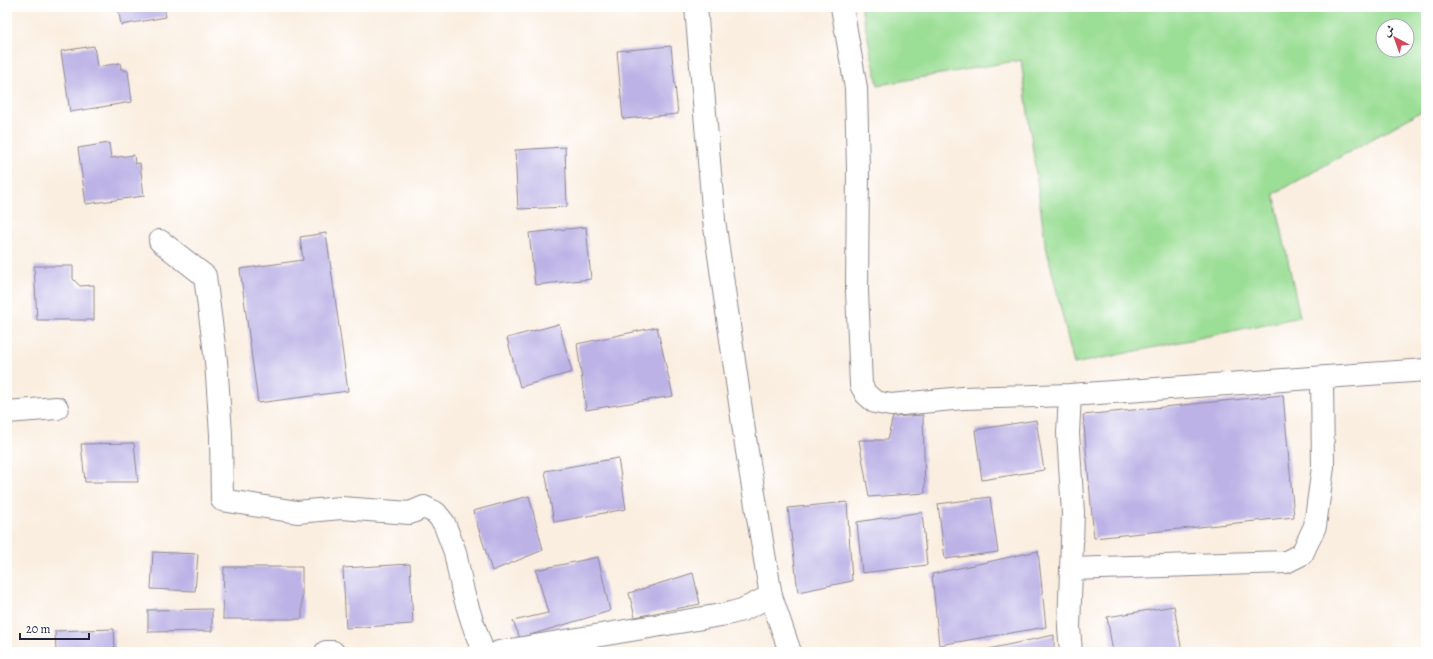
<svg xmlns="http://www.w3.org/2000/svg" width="1433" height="659" viewBox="0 0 1433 659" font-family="Alegreya,Amiri,serif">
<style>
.green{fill:#9bde95;stroke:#5e8068;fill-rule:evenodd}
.building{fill:#bcb2e6}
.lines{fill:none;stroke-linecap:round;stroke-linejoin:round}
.minor-casing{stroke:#8e888e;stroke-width:24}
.minor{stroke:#fff;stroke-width:22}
</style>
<rect width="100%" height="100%" fill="#fff"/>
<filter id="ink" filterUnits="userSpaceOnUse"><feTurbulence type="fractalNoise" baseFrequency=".025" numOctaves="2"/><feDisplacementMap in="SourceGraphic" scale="8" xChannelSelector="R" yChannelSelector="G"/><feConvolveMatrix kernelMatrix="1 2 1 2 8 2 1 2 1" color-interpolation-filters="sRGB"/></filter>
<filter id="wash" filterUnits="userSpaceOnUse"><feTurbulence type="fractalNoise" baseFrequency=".012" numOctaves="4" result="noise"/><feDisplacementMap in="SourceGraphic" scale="16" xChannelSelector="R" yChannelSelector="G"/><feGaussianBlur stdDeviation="0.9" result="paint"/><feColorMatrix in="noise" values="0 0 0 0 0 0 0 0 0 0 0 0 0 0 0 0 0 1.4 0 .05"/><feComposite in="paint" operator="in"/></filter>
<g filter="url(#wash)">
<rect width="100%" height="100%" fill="#faeee0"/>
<path class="green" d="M861,7H1426V107L1420,112L1274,194L1300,317L1074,364L1045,242L1021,60L878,85ZM1383,26H1407V50H1383Z"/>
<g id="blocks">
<path class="building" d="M118,7H164L166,17L121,25Z
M94,46L97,67L120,63L121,69L128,71L132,102L70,112L61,51Z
M671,46L678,114L623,119L617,51Z
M109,143L111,158L134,155L135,164L140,163L144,196L86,204L78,148Z
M565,147L567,207L518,209L515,150Z
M586,227L591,279L535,285L529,233Z
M326,233L348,391L258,403L240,269L303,260L300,237Z
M34,266H73V279L80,286L94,285V320H37Z
M559,324L572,372L520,387L507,338Z
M657,327L673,396L586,410L577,344Z
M1283,395L1294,517L1094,538L1083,415Z
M923,415L925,493L869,497L859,440H887L893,417Z
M1036,420L1044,470L982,480L975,430Z
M134,443L138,482H85L81,444Z
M618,458L626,509L554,522L545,471Z
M529,496L543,550L492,571L473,511Z
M990,497L998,552L945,559L938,504Z
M847,502L852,581L798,592L788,508Z
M922,512L927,565L862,573L857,522Z
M1038,551L1046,627L939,645L932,574Z
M153,552L198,554L195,591L151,589Z
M598,557L610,611L520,638L513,621L548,613L536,570Z
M410,564L413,624L346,628L343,568Z
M224,567H302V619H223Z
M693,573L700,604L635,617L629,593Z
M1174,606L1182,652H1113L1107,617Z
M212,609V631L148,632V610Z
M114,629L115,652H56L55,631Z
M1054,635V652H979V651Z"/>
</g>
</g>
<g filter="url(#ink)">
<use href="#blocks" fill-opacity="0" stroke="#8e888e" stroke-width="1"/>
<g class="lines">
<g class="minor-casing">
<path id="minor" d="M696,7L714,220L746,445L771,596L790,652
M842,7L856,88L858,170L857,291L861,385L866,394L875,402L891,405L963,398L1070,395L1068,433L1073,513L1069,628L1071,652
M160,241L205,276L216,361L221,434L222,500L297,512L341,508L410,513L424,507L436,513L444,523L455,552L463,592L472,621L483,652
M1070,395L1426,370
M7,412L57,408
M1071,569L1286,562L1302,554L1315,526L1323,467L1322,378
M326,652H333
M499,652L727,614L742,610L771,596"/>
</g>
<use href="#minor" class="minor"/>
</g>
</g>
<rect width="1433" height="659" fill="none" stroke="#fff" stroke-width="24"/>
<g transform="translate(1395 38) rotate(319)"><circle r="19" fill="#ffffff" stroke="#a7a7b1"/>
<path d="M0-3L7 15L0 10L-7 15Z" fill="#d1495b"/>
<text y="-6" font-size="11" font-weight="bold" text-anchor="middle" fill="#22223b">ش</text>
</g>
<path d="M20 633v6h69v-6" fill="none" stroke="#22223b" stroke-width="2"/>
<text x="26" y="633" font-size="12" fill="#22223b" stroke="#ffffff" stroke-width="3" paint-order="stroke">20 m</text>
</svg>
